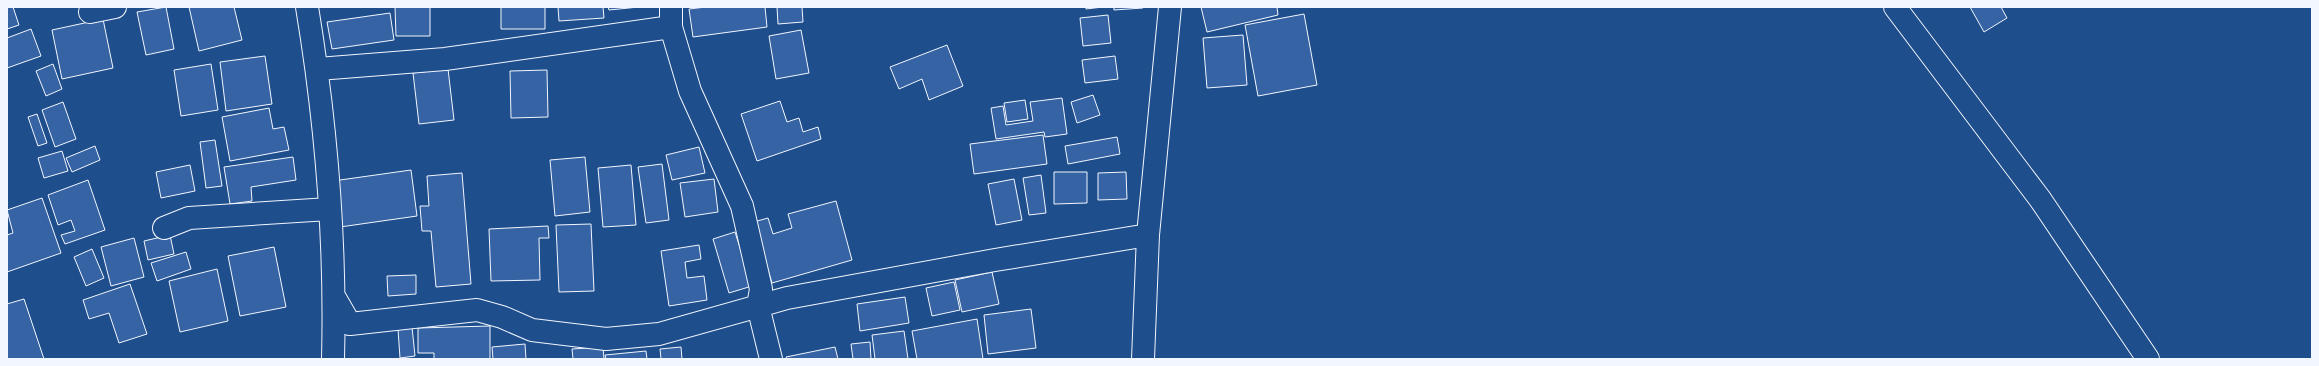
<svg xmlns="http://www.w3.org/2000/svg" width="2319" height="366" viewBox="0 0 2319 366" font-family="Barlow,sans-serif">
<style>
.building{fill:#3563a3;stroke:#f2f6ff}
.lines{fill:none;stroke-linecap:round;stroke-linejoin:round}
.street-casing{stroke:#f2f6ff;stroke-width:24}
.street{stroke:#1f4e8c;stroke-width:22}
</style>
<rect width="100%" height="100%" fill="#1f4e8c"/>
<path class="building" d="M7,7H13L19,25L7,29Z
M166,7L174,49L146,55L137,12Z
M189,7H234L242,40L199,51Z
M395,7H430V36H396Z
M501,7H545V29H501Z
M558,7H603L604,18L559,21Z
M608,7H639L609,10Z
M706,7H765L767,27L693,37L689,9Z
M777,7H802L803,22L778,24Z
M1086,7H1103L1086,9Z
M1114,7H1143V8L1114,10Z
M1201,7H1277L1278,15L1207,32Z
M1970,7H2001L2007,18L1984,32Z
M390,13L394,40L332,49L327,22Z
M1304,14L1317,85L1258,96L1245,25Z
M1108,15L1111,43L1083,46L1080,18Z
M103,19L113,68L62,79L52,30Z
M31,29L41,56L7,68V38Z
M801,30L809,73L776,79L769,36Z
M1243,35L1247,85L1207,88L1203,38Z
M947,45L963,86L929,100L922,79L899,89L890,67Z
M265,56L272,104L226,111L220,62Z
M1115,56L1118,79L1085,83L1082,60Z
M53,64L62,89L46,96L36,71Z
M211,64L218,110L181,116L174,70Z
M448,69L454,120L419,124L413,73Z
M547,70L548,117L511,118L510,71Z
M1093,95L1100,115L1077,123L1071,102Z
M1062,98L1067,134L1045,137L1044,132L996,139L991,108L1003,106L1006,125L1033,121L1030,102Z
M1025,100L1028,119L1007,122L1004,103Z
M780,101L787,122L799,118L803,132L818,127L821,139L757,161L741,114Z
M63,102L76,139L55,147L42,110Z
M269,108L273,129L284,127L289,150L230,161L222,117Z
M37,114L47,143L38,146L28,117Z
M1043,135L1047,164L974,174L970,144Z
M1117,137L1120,154L1068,164L1065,146Z
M215,140L222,186L206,188L200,142Z
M95,146L100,160L72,172L66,158Z
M699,147L705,173L672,180L666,155Z
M62,151L68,171L44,178L38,158Z
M293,157L296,180L251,187L252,201L230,204L224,167Z
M585,157L590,212L555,216L550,160Z
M662,164L669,220L646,223L638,167Z
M190,165L195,191L161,198L156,172Z
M631,165L636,225L603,227L598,168Z
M411,170L417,216L340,227L333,181Z
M1054,172H1087V203L1054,204Z
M1126,172L1127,199L1098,200V173Z
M462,173L471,284L436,287L431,231H422L420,206H429L427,176Z
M1041,175L1046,213L1029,215L1023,178Z
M714,179L718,212L685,217L680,183Z
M1014,179L1022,220L996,225L988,184Z
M88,180L105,230L65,244L61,235L75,231L71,220L58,225L48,195Z
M42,198L61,253L7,272V235L13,233L7,210Z
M836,201L852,260L772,283L754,222L768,218L773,234L792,228L788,214Z
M591,224L594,291L559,292L556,225Z
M548,226L549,238H539L540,280L491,281L489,229Z
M735,232L752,286L729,293L713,239Z
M170,235L174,254L148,260L144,241Z
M134,238L144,277L111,286L101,247Z
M699,245L701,259L685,262L687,278L704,276L707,300L669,306L661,251Z
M274,247L286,307L240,316L228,256Z
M92,249L104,278L86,286L74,257Z
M186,252L191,269L157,281L151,263Z
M217,269L228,321L180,332L169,281Z
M992,272L999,304L962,312L955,280Z
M416,275V294L388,296L387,276Z
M954,282L960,310L932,316L926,288Z
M130,284L147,334L119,343L109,313L89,319L83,300Z
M905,297L909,323L860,331L857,304Z
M24,299L44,359H7V304Z
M1031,309L1036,348L988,354L984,315Z
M977,319L983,359H917L912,331Z
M490,326V359H434V353H418V328Z
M412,327L415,356L400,358L398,329Z
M904,331L908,359H875L872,335Z
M870,342L871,359H853L851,344Z
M525,344L526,359H493L492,347Z
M603,347L604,359H573L572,349Z
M681,347L682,359H661L660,349Z
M835,347L838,359H787L786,357Z
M646,351L647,359H606L605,355Z"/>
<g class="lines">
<g class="street-casing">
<path id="street" d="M307,7C326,122 336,242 333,359
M671,7V27L690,91L742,206L761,289L758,306L771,359
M1895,7L2040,199L2148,359
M90,12L115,7
M318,69L445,59L671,27
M164,228L189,218L329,209
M335,298L350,324L477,310L502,317L532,330L606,339L659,334L787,298L995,260L1148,235
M1143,359L1148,235L1170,7"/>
</g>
<use href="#street" class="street"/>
</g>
<rect width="2319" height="366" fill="none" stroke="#f2f6ff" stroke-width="16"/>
</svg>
